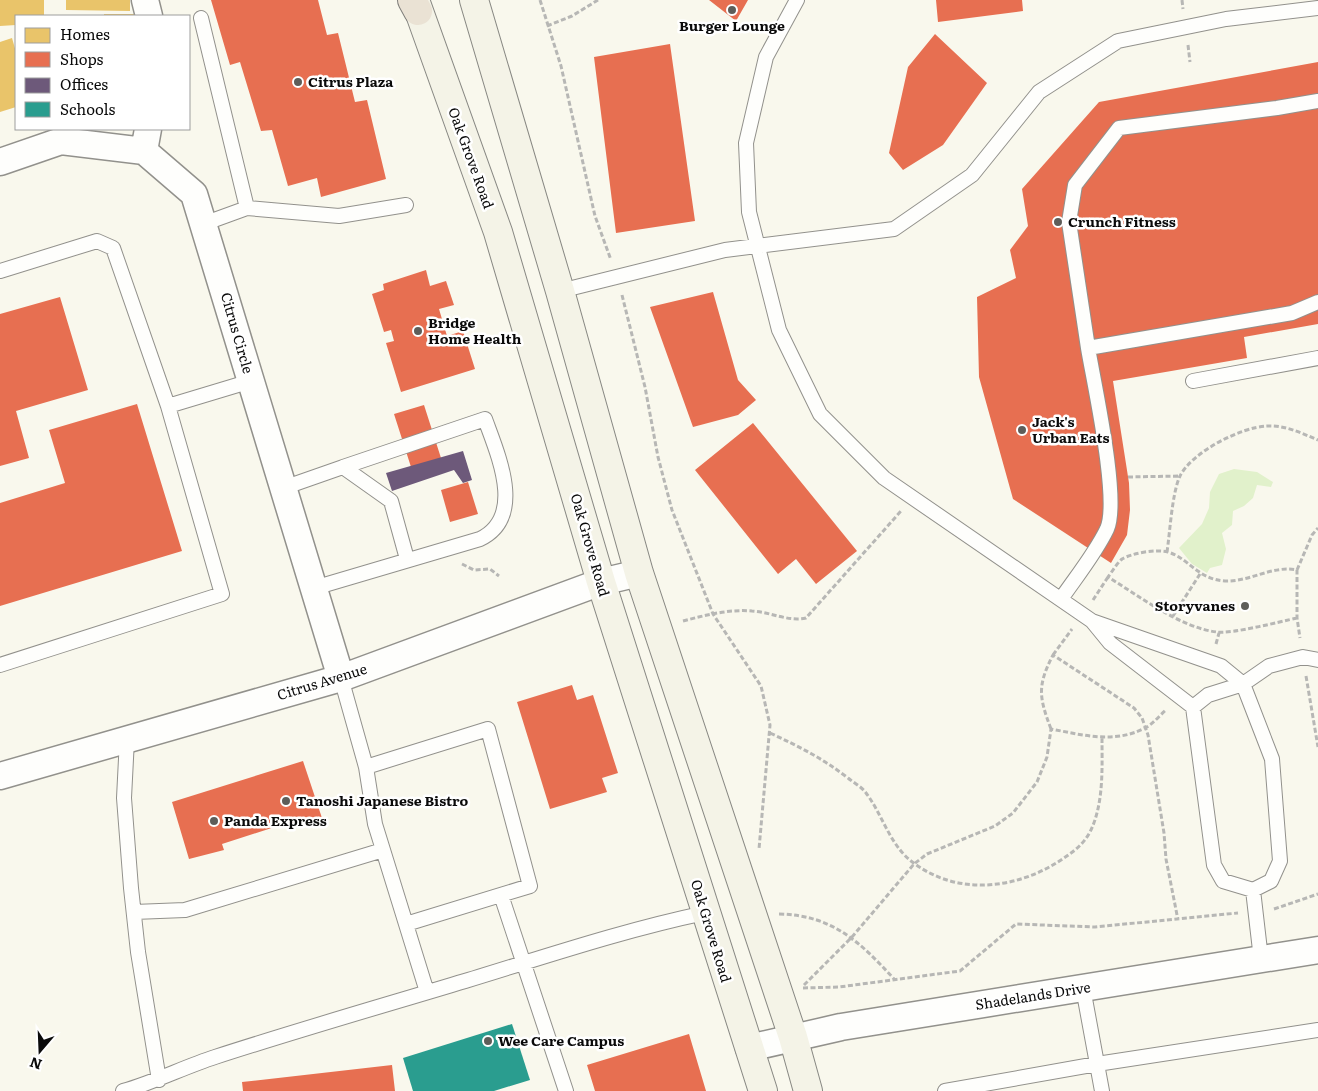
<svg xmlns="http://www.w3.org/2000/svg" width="1318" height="1091" viewBox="0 0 1318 1091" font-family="Literata,serif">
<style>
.green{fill:#e1f1cb}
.homes{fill:#e9c46a}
.shops{fill:#e76f51}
.offices{fill:#6d597a}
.schools{fill:#2a9d8f}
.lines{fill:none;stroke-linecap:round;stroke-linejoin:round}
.service-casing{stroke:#92918c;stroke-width:16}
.minor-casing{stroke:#92918c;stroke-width:29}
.secondary-casing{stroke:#888883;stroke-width:30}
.trunk-casing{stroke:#7f7e7a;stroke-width:30}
.path{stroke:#b7b7b5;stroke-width:3;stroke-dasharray:5 2.5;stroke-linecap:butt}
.service{stroke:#fefefc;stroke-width:14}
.minor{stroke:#fefefc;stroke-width:26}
.secondary{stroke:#f4f3e7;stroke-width:28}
.trunk{stroke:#eae2d4;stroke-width:28}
.poi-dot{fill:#5e5d59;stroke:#fff;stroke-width:2}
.labels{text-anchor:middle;stroke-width:5;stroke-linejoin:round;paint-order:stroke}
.poi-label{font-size:14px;font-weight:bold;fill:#0a0a0a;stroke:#fff;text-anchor:start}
.street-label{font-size:14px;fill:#0a0a0a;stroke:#fff}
</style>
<rect width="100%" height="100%" fill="#f9f8ed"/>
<path class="green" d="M1234,469L1257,472L1273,482L1271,487L1257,485L1253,498L1244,506L1233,511L1232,525L1222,533L1226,549L1222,565L1210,568L1207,573L1192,564L1179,548L1202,524L1209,508L1210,492L1219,474Z"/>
<path class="homes" d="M0,0H44V16H16V25L0,26Z
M66,0H130V11L66,10Z
M104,14H138V16H104Z
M12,38L16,52V107L0,112V42Z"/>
<path class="shops" d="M211,0H318L327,35L338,33L355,102L367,100L386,179L321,197L317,178L288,186L272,130L261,131L240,62L230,65Z
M709,0H748L736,21Z
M936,0H1022L1023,11L938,22Z
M935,34L987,83L943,145L903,170L889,153L908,67Z
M670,44L695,221L616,233L594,57Z
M1318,62V324L1244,337L1247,358L1113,381L1129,483L1130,510L1127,535L1111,563L1013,499L979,377L977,297L1016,278L1010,250L1028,226L1022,189L1099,102Z
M426,270L430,286L446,281L454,305L439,309L447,336L463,331L475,369L401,392L386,343L394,341L391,330L384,332L372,294L384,290L383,284Z
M713,292L738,380L756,400L738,415L693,427L650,307Z
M60,297L88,390L16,411L29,458L0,466V314Z
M137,404L182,551L0,606V503L65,483L49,430Z
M424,405L441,458L411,467L394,414Z
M753,423L857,551L816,584L796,559L778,574L695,470Z
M468,482L478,514L450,522L441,490Z
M572,685L577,700L593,695L618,773L602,778L607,792L550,809L517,702Z
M303,761L322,818L288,828L287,823L222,844L224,850L189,859L172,802Z
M689,1034L706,1091H595L587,1065Z
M392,1065L395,1091H243L242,1082Z"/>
<path class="offices" d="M463,451L472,480L463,483L454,470L392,491L386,473Z"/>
<path class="schools" d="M512,1024L530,1080L494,1091H413L403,1058Z"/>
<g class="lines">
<g class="service-casing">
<path id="service" d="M797,0L766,57L746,143L749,212L779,330L820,414L884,478L1092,621
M201,18L247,208
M203,224L247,208L339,216L406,205
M0,271L97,241L113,248L168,406L222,594L0,665
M560,291L725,250L894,229L972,175L1039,92L1118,41L1226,19L1318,8
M1088,348L1069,222L1075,185L1119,128L1277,108L1318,101
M1193,381L1318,358
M168,406L251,381
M283,488L343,467L391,501L407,559
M314,588L480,539C526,517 498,455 485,419L343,467
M1061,599C1076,577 1095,554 1107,529C1120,500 1094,384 1088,348L1292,313L1318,302
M1092,621L1221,666L1243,684L1272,759L1280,861L1271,881L1253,890L1223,881L1214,865L1193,707L1110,643Z
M341,678L366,767L375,824L427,992
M1193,707L1208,695L1243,684L1269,666L1303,657L1318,660
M127,739L124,798L131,888L138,952L159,1080
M366,767L488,729L530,886L406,924
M1253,890L1261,959
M501,895L566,1091
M134,912L185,910L383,850
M1083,988L1102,1091
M123,1091C155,1082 184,1067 215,1057C298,1030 382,1006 465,981C544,957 624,930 705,913
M945,1091L1097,1064L1318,1030"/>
</g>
<g class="minor-casing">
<path id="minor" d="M145,0L149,16
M144,151L148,129
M0,162L61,141L144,151L194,194L341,678
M0,776L341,678L601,582L639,573
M749,1048L841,1027L1318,950"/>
</g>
<g class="secondary-casing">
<path id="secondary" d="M415,0L498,232L601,582L763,1091
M474,0L560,291L639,573L793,1037L808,1091"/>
</g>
<g class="trunk-casing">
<path id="trunk" d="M412,0L418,11"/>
</g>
<path class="path" d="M540,0L561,66L595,216L611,260
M1182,0L1183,9
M547,26L572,16L598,0
M1188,45L1190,62
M622,295L645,387L658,457L672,510L713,614L761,686L770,725L759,849
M1128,477L1180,476
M1167,552C1170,532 1172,493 1180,476C1192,452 1241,427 1267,426C1285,425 1301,433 1318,440
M462,564L474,570L490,569L499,576
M1297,570L1312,535L1318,528
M1093,600L1108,577
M1173,616L1200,574
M1297,618C1279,622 1232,634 1217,632C1181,628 1139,596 1108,577C1112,572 1117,563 1122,559C1132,553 1156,549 1168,552C1190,559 1197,579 1225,581C1250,582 1272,565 1297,570V618L1300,638
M683,621C706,615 729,609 752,611C771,612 788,622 806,618L901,511
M1216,644L1219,633
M1053,655L1072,629
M1306,676L1318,747
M1051,729C1039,697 1037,686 1053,655L1134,708L1142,718L1148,735L1164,833L1166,859L1178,920
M770,733C800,747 822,758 848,778C854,783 862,787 866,793C883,815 890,847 915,864C959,896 1017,889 1061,860C1073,852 1083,845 1090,832C1104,804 1102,768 1102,738
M1274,909L1318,894
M779,914C833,915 861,943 895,980
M804,985L852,937L914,864L927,854L995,826L1013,813L1037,782L1047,757L1051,729C1083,735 1114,744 1145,728C1153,724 1159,716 1166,710
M803,988L839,987L960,971L1016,924L1095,927L1238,913"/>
<use href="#service" class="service"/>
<use href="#minor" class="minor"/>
<use href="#secondary" class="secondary"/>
<use href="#trunk" class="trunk"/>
</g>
<g class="poi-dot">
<circle cx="732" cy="10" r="5"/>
<circle cx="298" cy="82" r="5"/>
<circle cx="1058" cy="222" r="5"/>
<circle cx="418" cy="331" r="5"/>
<circle cx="1022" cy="430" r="5"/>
<circle cx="1245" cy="606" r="5"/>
<circle cx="286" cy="801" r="5"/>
<circle cx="214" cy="821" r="5"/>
<circle cx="488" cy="1041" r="5"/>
</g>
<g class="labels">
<g class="poi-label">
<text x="732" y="31" text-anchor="middle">Burger Lounge</text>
<text x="308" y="87">Citrus Plaza</text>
<text x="1068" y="227">Crunch Fitness</text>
<text x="428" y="328">Bridge<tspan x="428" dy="16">Home Health</tspan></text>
<text x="1032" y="427">Jack's<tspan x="1032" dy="16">Urban Eats</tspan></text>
<text x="1235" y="611" text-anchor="end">Storyvanes</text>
<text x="296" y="806">Tanoshi Japanese Bistro</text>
<text x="224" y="826">Panda Express</text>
<text x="498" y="1046">Wee Care Campus</text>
</g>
<g class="street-label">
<text transform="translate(471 158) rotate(70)" y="5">Oak Grove Road</text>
<text transform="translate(237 333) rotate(74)" y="5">Citrus Circle</text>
<text transform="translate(590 545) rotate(74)" y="5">Oak Grove Road</text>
<text transform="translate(322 682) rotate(-17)" y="5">Citrus Avenue</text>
<text transform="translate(711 931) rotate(73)" y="5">Oak Grove Road</text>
<text transform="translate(1033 996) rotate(-9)" y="5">Shadelands Drive</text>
</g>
</g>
<rect x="15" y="15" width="175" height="115" fill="#ffffff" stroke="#9d9d9d"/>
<rect x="25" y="28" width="25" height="15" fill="#e9c46a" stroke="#9d9d9d"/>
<text x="60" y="40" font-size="15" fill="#0a0a0a">Homes</text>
<rect x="25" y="52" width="25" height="15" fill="#e76f51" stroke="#9d9d9d"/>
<text x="60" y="65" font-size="15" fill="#0a0a0a">Shops</text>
<rect x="25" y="78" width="25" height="15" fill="#6d597a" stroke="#9d9d9d"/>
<text x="60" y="90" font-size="15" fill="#0a0a0a">Offices</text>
<rect x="25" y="102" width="25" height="15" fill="#2a9d8f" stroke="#9d9d9d"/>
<text x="60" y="115" font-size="15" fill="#0a0a0a">Schools</text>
<g transform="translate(40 1051) rotate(199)" stroke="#ffffff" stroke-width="4" paint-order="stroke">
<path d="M0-4L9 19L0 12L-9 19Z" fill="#0a0a0a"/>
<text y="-8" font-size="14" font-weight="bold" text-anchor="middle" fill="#0a0a0a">N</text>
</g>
</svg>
